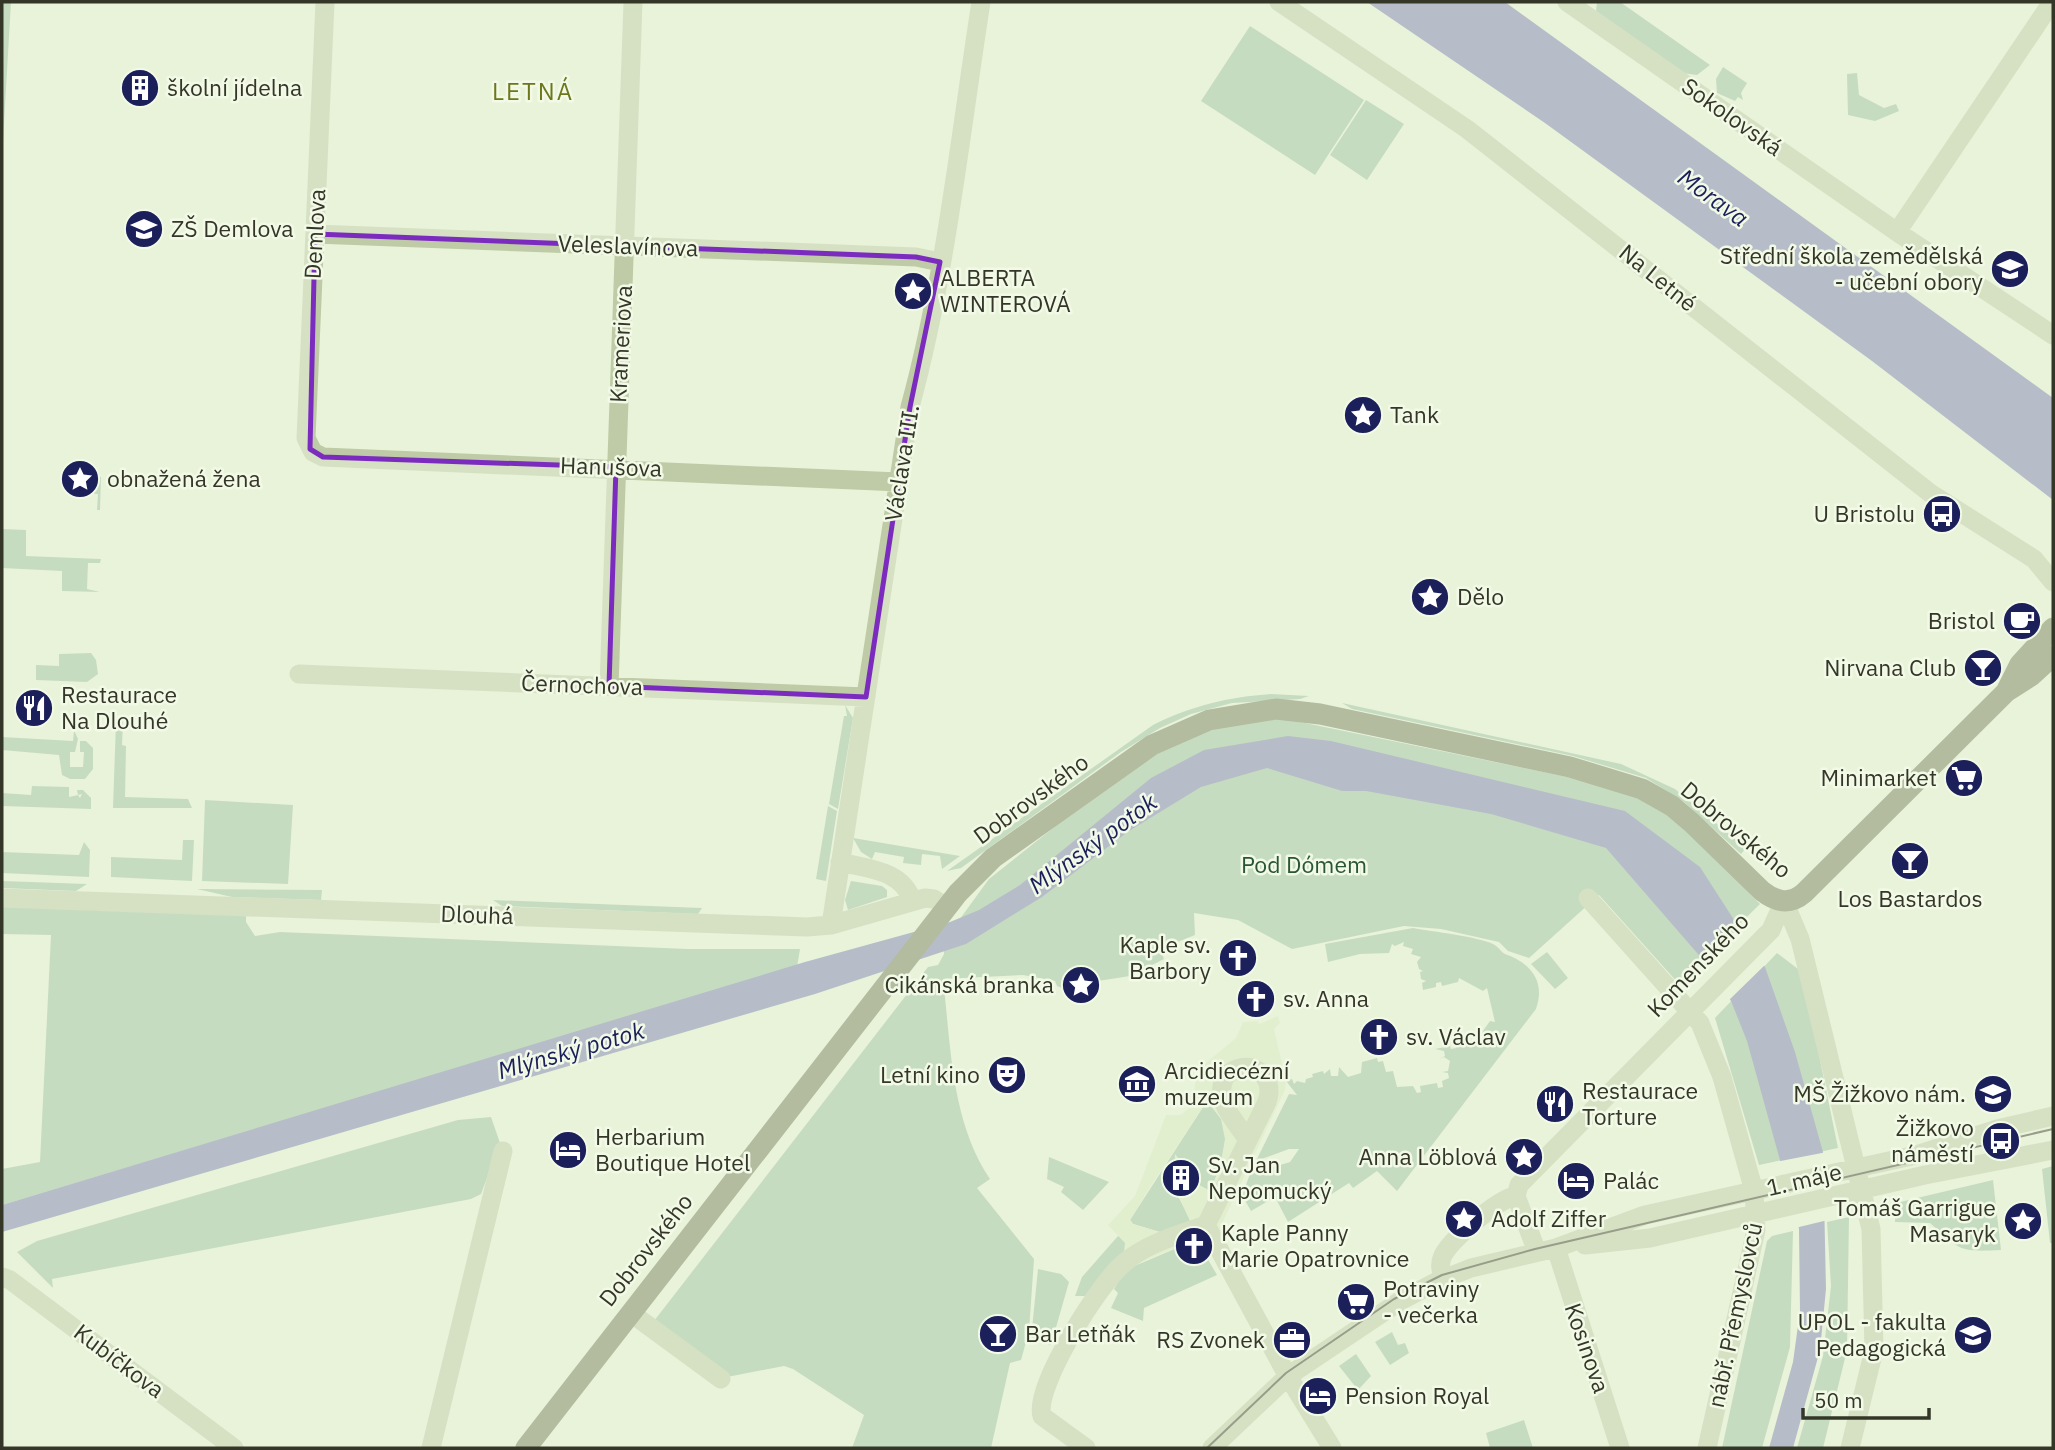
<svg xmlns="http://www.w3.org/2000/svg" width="2055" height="1450" viewBox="0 0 2055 1450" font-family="'IBM Plex Sans',sans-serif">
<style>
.green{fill:#9ac2a2}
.plaza{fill:#d9ecc1;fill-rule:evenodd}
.water{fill:#787db1}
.pier{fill:#e9f3da}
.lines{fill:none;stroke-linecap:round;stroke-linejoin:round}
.minor{stroke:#bfcba6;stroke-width:19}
.major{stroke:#727a57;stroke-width:21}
.tram{stroke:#343727;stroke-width:2}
.marked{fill:none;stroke:#7b2cbf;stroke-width:5;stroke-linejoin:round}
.labels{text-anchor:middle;stroke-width:5;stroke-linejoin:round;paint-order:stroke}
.poi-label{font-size:23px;fill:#343727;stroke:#f2fae7;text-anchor:start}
.street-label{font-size:23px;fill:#343727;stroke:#f2fae7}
.park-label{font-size:23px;fill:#2a5635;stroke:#f2fae7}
.neighbourhood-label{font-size:24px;letter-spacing:2px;fill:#6d781b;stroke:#f2fae7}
.water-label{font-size:24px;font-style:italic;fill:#1b1f5a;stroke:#f2fae7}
</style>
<rect width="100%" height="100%" fill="#e9f3da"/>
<path class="green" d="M2,2H11L2,158Z
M1597,2H1620L1710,65L1697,75L1682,73L1596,11Z
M1250,26L1364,100L1315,175L1201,101Z
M1723,67L1747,83L1741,93L1743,100L1738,97L1735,101L1717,93L1716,79Z
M1857,73L1859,95L1884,108L1896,104L1899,111L1875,121L1848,115L1847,74Z
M1366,100L1404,124L1367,180L1330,155Z
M67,475L101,477L100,510H97L98,494L67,492Z
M2,529L26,530V556L101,559L100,563H88L87,589L100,592L62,591V571L2,568Z
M91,653L96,660L98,674L87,682L36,680V665L59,666V654Z
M1271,694L1309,696L1300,699L1232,703L1191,714L1160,728L1121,752L961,868L947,871L1153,725C1191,706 1228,697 1271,694Z
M1342,703L1621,764L1675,789L1746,848L1741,854L1684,802L1646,778L1573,756L1352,709Z
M845,705L853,718L838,809L829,804L844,716H847Z
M1281,718L1587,781C1610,789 1637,795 1658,808C1698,832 1728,871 1760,904L1679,984L1599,895L1529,958L1508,951L1499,942L1441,929L1404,926L1292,949L1238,920L1194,913L1195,935L1160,949L1164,959L1130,976L1079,984L1075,993L1057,986L1055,981L1023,975L943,979C951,1046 951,1121 990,1179L977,1188L1034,1259L1029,1331L1021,1360L1010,1363L991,1448H852L864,1415L793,1369L784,1366L727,1377L654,1321L928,967L938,965L944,954L943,942L989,879L1107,785L1158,749L1211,727Z
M123,721L122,745L126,746L125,797L188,799L192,808H113L116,722Z
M74,730L78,739L75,752H70V767H83L84,752H80V741H86L93,748V769L85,779H70L62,775L59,755L2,750V737L73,741Z
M32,786L69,787V797L78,795L80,798L82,794L78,795L77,790H83L91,798V809L2,806V793L31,795Z
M205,800L293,805L288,884L202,881Z
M828,806L837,811L826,881L816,879Z
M853,838L960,856L942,869L940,856L922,854L921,865L903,863L904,857L875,852L872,859L861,852Z
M183,840H194L192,881L111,877V857L182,860Z
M84,842L90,850L89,877L2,873V852L79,855Z
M2,881L87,884L76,891L2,888Z
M851,881L882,886L887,890V897L848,910L845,900Z
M197,889L322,890L321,900L232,897Z
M493,900L702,908L698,914L502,906Z
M2,906L246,915V922L255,936L280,932L688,949H800L797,967L2,1205V1169L40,1162L51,935L2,934Z
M1413,928C1433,932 1476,936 1493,944C1498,946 1501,952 1505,954C1530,963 1546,980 1536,1009L1397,1191L1377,1171L1353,1188L1349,1183L1288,1222L1275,1197L1251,1211L1242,1195L1250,1174L1290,1162L1299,1149H1289L1256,1161L1289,1094L1297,1095L1286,1081L1292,1079L1294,1084L1297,1081L1305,1083L1306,1079L1313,1077L1312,1074L1323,1071L1324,1074L1330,1069L1331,1076H1338L1339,1067L1348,1077L1361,1073L1362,1062L1377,1058L1378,1062L1383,1061L1386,1072L1393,1071L1397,1087L1413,1086L1417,1093L1421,1092L1420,1086L1437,1083L1438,1088L1443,1087L1442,1081L1449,1078L1448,1073L1442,1072L1448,1071L1450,1061L1444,1057L1439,1059L1445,1056L1444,1051L1435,1049L1450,1046L1451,1049L1456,1048L1455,1045L1471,1041L1474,1044L1490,1021L1495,1022L1487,988L1483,991L1459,978L1458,982L1442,986L1441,982L1436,983V987L1423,990L1422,983L1426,981L1421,979L1420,972L1423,971L1419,969L1417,962L1421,957L1411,954L1413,949L1403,946L1404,942L1395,946L1392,944L1389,953L1360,954L1328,962L1325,944Z
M1547,952L1568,978L1555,989L1531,964Z
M1777,953L1802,972L1838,1148L1759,1165L1715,1018Z
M1210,1104C1238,1123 1221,1167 1210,1191L1197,1184L1175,1155L1178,1196L1191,1221L1163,1233L1133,1224L1130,1220L1203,1107Z
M491,1117L500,1143L481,1194L471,1199L52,1279L53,1288L17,1252L37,1241L458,1120Z
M1049,1157L1109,1182L1083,1210L1061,1192L1064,1187L1047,1179Z
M2053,1166V1243H2050L2042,1169Z
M1993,1180L2001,1250C1960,1252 1960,1251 1930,1223L1895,1222L1896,1203Z
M1849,1217L1847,1350L1823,1448H1797L1823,1356L1831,1286L1827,1222Z
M1793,1231L1790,1347L1762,1448H1722L1767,1241L1772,1236Z
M1118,1236L1133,1242L1088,1296H1075L1082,1277Z
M1184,1245L1197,1255L1203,1251L1217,1275L1144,1308L1143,1321L1111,1308L1118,1293L1114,1289L1125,1270Z
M1038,1269L1061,1274L1069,1282L1051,1345L1031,1339Z
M1392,1332L1398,1345L1405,1343L1409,1353L1390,1365L1375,1342Z
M1356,1354L1371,1376L1358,1390L1339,1366Z
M1524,1420L1533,1448H1490L1486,1433Z"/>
<path class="plaza" d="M1278,1016L1280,1023L1274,1029L1286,1081L1285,1090L1220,1228L1226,1240L1197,1255L1186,1251L1183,1245L1122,1270L1125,1243L1108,1225L1135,1196L1166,1115H1180L1188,1109L1194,1101L1195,1084L1201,1067L1236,1038L1243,1022L1258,1021L1259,1024ZM1210,1105L1221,1119L1225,1139L1220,1168L1210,1191L1197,1184L1175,1154L1174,1186L1190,1221L1163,1233L1133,1224L1130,1220L1150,1187L1203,1107Z"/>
<path class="water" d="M1367,2H1505L2053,398V500L1872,361L1545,123Z
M1288,736L1331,741L1625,811L1700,867L1738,926L1765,967L1795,1052L1823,1152L1826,1289L1820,1350L1793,1448H1769L1793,1362L1800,1311L1799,1229L1747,1041L1731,1001L1704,961L1606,848L1491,814L1366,791H1342L1267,768L1201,787L1129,831L1042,897L966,944L815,994L2,1232V1205L805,962L950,922L979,910L1020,885L1151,778L1204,750Z"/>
<path class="pier" d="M1742,925L1767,963L1727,1002L1702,964Z
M1827,1152L1828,1220L1795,1228L1775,1162Z"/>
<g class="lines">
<path class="minor" d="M325,2L306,438L313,452L323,457L899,482
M1279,2L1467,129L1930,493L2034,559L2053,582
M1567,2L1897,232L2053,335
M1897,232L2052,2
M315,234L916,257L940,262
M299,674L866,697
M609,686L633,2
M840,862C868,869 903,870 912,901
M2,898L807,927L831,925L925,898L934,899L947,907
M1588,898L1700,1023L1722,1077L1754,1191L1756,1230L1707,1448
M1784,901L1800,939L1871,1229L1874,1350L1850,1448
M831,925L910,407C946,275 960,136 981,2
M1516,1196L1519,1185L1771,930L1784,901
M1516,1196L1537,1252
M1206,1225L1286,1373L1332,1448
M1585,1245L1650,1238L1925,1175L2053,1150
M1556,1248L1620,1448
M2,1277L10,1280L234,1448
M1444,1279C1441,1272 1439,1265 1442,1258C1447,1242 1500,1197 1516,1196
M631,1313L721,1379
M431,1448L503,1151
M1086,1448L1042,1416C1033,1388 1100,1282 1124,1263C1147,1243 1178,1235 1206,1225C1226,1184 1246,1144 1266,1104C1279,1075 1247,1054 1225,1077C1213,1100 1236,1122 1248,1140
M1212,1448L1288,1376L1400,1301L1436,1282L1471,1268L1556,1248L1645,1215L1916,1155L1997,1129L2053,1116"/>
<path class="major" d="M2006,692L2020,664L2053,628
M526,1448L958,893L993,858L1152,745L1209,720L1276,709L1320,714L1570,767L1642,789L1672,806L1692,823L1762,891C1776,902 1790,905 1804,893L2006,692L2031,676L2053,656"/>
<path class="tram" d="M1207,1448L1286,1373L1394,1299L1442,1275L1535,1249L2053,1129"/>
</g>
<path d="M0 0H2055V1450H0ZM315,234L916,257L940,262L910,407L866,697L609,686L616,467L323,457L310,449Z" fill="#e9f3da" fill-opacity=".55" fill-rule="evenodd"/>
<path class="marked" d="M315,234L916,257L940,262L910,407L866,697L609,686L616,467L323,457L310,449Z"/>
<defs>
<g id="building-disc" transform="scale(2.0125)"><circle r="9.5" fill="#1b1f5a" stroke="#f2fae7"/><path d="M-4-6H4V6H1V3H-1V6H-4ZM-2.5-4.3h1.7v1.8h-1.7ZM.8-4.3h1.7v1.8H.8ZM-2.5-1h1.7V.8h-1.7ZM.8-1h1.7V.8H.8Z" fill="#fff"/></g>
<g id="school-disc" transform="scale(2.0125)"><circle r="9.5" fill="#1b1f5a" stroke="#f2fae7"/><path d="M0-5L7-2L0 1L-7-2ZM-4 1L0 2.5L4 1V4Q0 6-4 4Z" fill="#fff"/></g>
<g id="sight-disc" transform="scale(2.0125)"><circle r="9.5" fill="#1b1f5a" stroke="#f2fae7"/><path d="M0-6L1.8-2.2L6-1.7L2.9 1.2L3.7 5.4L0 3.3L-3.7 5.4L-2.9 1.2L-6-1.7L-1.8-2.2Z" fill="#fff"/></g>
<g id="bus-disc" transform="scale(2.0125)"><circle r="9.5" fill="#1b1f5a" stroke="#f2fae7"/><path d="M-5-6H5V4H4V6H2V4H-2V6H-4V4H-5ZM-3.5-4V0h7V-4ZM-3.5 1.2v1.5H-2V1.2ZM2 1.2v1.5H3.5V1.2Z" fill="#fff"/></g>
<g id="cafe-disc" transform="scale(2.0125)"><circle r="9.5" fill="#1b1f5a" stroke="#f2fae7"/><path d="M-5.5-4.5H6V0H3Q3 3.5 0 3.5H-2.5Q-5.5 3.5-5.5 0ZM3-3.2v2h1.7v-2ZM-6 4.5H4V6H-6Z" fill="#fff"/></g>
<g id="bar-disc" transform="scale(2.0125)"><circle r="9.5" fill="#1b1f5a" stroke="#f2fae7"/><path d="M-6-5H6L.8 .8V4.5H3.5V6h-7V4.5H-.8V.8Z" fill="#fff"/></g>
<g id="restaurant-disc" transform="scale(2.0125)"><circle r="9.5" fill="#1b1f5a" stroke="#f2fae7"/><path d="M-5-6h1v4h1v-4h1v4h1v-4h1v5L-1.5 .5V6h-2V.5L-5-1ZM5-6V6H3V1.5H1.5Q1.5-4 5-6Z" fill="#fff"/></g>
<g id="supermarket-disc" transform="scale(2.0125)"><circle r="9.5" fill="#1b1f5a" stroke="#f2fae7"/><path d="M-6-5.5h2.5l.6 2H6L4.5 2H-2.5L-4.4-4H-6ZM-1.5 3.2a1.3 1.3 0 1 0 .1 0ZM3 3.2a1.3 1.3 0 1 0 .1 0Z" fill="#fff"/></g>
<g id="church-disc" transform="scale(2.0125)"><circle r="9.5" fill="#1b1f5a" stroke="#f2fae7"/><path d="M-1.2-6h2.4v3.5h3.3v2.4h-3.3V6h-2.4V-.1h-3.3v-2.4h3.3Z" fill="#fff"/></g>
<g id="theatre-disc" transform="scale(2.0125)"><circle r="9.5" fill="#1b1f5a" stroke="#f2fae7"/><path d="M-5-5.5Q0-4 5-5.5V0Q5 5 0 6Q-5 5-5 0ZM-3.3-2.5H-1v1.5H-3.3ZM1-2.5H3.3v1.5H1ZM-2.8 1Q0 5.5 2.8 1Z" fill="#fff"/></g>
<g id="museum-disc" transform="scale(2.0125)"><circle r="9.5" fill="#1b1f5a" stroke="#f2fae7"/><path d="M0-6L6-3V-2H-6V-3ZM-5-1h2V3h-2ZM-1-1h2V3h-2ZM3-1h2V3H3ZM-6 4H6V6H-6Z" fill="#fff"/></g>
<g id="hotel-disc" transform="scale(2.0125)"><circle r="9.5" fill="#1b1f5a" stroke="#f2fae7"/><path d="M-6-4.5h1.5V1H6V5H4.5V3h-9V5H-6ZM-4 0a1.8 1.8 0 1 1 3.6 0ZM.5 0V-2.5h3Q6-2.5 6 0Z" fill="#fff"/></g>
<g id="university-disc" transform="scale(2.0125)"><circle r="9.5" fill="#1b1f5a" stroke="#f2fae7"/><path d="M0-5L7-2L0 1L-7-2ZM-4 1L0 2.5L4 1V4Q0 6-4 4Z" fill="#fff"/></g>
<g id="office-disc" transform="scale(2.0125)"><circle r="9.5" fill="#1b1f5a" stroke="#f2fae7"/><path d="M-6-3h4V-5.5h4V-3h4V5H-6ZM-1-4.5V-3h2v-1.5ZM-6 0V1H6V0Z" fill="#fff"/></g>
</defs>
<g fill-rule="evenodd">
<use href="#building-disc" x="140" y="88"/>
<use href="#school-disc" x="144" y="229"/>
<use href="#school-disc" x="2010" y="269"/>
<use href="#sight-disc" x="913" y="291"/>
<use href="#sight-disc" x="1363" y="415"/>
<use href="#sight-disc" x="80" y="479"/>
<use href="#bus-disc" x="1942" y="514"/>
<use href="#sight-disc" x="1430" y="597"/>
<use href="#cafe-disc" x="2022" y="621"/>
<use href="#bar-disc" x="1983" y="668"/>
<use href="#restaurant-disc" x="34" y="708"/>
<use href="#supermarket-disc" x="1964" y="778"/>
<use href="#bar-disc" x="1910" y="861"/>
<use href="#church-disc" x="1238" y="958"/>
<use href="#sight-disc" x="1081" y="985"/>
<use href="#church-disc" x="1256" y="999"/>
<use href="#church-disc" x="1379" y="1037"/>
<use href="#theatre-disc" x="1007" y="1075"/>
<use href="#museum-disc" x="1137" y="1084"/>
<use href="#school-disc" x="1993" y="1094"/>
<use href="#restaurant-disc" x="1555" y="1104"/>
<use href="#bus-disc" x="2001" y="1141"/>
<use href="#hotel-disc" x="568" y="1150"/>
<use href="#sight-disc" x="1524" y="1157"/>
<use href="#building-disc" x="1181" y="1178"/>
<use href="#hotel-disc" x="1576" y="1181"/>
<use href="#sight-disc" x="1464" y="1219"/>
<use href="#sight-disc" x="2023" y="1221"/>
<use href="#church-disc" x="1194" y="1246"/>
<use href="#supermarket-disc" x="1356" y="1302"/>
<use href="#bar-disc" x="998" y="1334"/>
<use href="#university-disc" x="1973" y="1335"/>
<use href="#office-disc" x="1292" y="1340"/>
<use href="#hotel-disc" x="1318" y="1396"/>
</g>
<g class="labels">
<g class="poi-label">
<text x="167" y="96">školní jídelna</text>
<text x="171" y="237">ZŠ Demlova</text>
<text x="1983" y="264" text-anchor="end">Střední škola zemědělská<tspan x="1983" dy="26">- učební obory</tspan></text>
<text x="940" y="286">ALBERTA<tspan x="940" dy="26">WINTEROVÁ</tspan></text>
<text x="1390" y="423">Tank</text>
<text x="107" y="487">obnažená žena</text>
<text x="1915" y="522" text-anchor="end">U Bristolu</text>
<text x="1457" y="605">Dělo</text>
<text x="1995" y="629" text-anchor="end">Bristol</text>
<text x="1956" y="676" text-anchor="end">Nirvana Club</text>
<text x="61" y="703">Restaurace<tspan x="61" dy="26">Na Dlouhé</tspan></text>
<text x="1937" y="786" text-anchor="end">Minimarket</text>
<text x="1910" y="907" text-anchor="middle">Los Bastardos</text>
<text x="1211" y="953" text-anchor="end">Kaple sv.<tspan x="1211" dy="26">Barbory</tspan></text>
<text x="1054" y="993" text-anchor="end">Cikánská branka</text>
<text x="1283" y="1007">sv. Anna</text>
<text x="1406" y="1045">sv. Václav</text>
<text x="1164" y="1079">Arcidiecézní<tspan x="1164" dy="26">muzeum</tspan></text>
<text x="980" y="1083" text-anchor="end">Letní kino</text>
<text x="1582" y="1099">Restaurace<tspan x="1582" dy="26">Torture</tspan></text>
<text x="1966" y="1102" text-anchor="end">MŠ Žižkovo nám.</text>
<text x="1974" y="1136" text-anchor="end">Žižkovo<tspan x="1974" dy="26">náměstí</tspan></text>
<text x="595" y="1145">Herbarium<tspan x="595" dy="26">Boutique Hotel</tspan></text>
<text x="1497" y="1165" text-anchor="end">Anna Löblová</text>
<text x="1208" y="1173">Sv. Jan<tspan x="1208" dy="26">Nepomucký</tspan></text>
<text x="1603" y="1189">Palác</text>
<text x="1996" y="1216" text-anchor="end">Tomáš Garrigue<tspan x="1996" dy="26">Masaryk</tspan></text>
<text x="1491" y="1227">Adolf Ziffer</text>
<text x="1221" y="1241">Kaple Panny<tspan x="1221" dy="26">Marie Opatrovnice</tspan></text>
<text x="1383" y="1297">Potraviny<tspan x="1383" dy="26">- večerka</tspan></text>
<text x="1946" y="1330" text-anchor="end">UPOL - fakulta<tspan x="1946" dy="26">Pedagogická</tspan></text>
<text x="1025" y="1342">Bar Letňák</text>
<text x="1265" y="1348" text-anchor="end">RS Zvonek</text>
<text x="1345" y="1404">Pension Royal</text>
</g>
<g class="street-label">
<text transform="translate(1732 117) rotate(35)" y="8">Sokolovská</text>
<text transform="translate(315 234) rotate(-87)" y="8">Demlova</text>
<text transform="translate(628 246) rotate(2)" y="8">Veleslavínova</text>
<text transform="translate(1658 278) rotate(39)" y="8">Na Letné</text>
<text transform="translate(621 344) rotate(-87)" y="8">Krameriova</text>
<text transform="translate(902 463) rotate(-81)" y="8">Václava III.</text>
<text transform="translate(611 467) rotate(2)" y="8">Hanušova</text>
<text transform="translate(582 685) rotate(2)" y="8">Černochova</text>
<text transform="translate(1031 799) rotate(-36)" y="8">Dobrovského</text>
<text transform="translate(1736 830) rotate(40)" y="8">Dobrovského</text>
<text transform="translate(477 915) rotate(2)" y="8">Dlouhá</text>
<text transform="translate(1698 965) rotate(-46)" y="8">Komenského</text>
<text transform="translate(1804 1180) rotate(-13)" y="8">1. máje</text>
<text transform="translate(646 1250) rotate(-52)" y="8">Dobrovského</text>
<text transform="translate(1735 1315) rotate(-78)" y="8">nábř. Přemyslovců</text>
<text transform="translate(1587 1348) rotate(71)" y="8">Kosinova</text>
<text transform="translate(119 1361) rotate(37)" y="8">Kubíčkova</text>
</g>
<g class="park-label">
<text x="1304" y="873">Pod Dómem</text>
</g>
<g class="neighbourhood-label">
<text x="533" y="100">LETNÁ</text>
</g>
<g class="water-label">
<text transform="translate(1713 198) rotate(36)" y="8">Morava</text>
<text transform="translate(1093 844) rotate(-36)" y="8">Mlýnský potok</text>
<text transform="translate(571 1051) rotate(-16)" y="8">Mlýnský potok</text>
</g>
</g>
<rect width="2055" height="1450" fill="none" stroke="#343727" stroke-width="7"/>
<path d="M1803 1408v10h126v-10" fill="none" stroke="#343727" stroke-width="3.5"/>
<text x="1814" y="1408" font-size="21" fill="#343727" stroke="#f2fae7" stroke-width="5" paint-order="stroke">50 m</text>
</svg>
